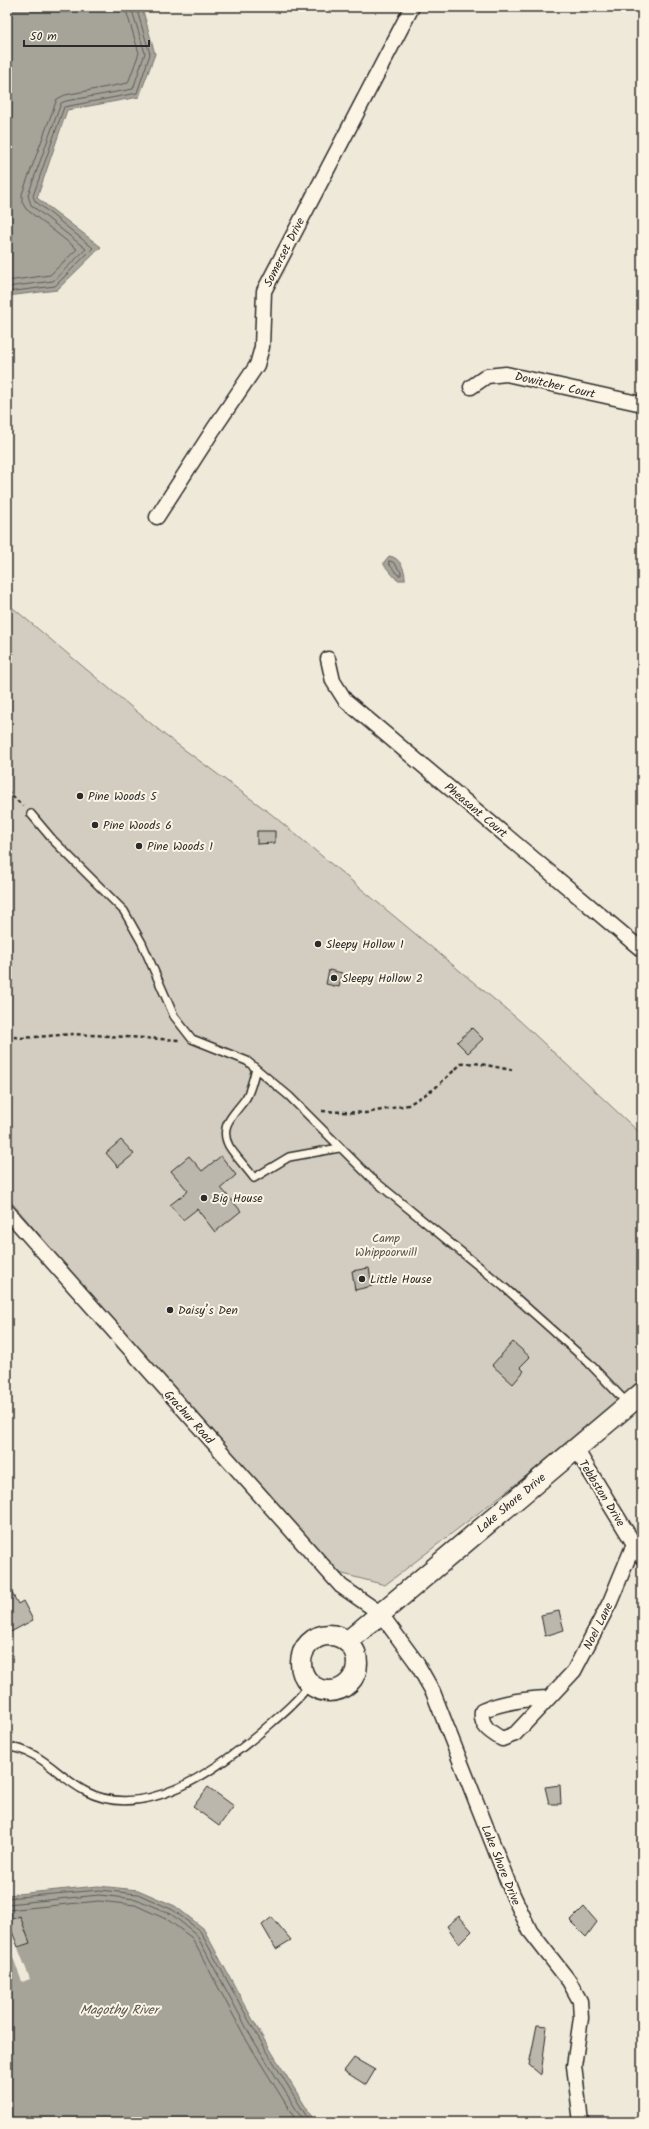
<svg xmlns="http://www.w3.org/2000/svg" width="649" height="2129" viewBox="0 0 649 2129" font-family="Kalam,sans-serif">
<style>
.green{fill:#d2cdc0;stroke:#7e7c76}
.water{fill:#a6a399;stroke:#75736d}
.pier{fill:#efe9da}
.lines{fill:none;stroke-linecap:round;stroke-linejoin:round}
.shore{stroke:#5c5b57;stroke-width:1}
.building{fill:#bcb7ac;stroke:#2b2b2b}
.lane-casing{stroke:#2b2b2b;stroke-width:10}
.street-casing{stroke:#2b2b2b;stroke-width:17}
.secondary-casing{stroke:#2b2b2b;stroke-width:23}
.path{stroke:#2b2b2b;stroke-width:2.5;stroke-dasharray:4 3;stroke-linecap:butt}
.lane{stroke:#fcf5e5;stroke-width:7}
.street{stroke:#fcf5e5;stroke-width:14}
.secondary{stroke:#fcf5e5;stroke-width:20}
.poi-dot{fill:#2b2b2b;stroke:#fcf5e5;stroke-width:1.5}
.labels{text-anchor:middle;stroke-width:4;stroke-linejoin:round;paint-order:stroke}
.street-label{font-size:12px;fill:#2b2b2b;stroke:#fcf5e5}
.poi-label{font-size:12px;fill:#2b2b2b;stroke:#fcf5e5;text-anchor:start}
.park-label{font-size:12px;fill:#555450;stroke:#fcf5e5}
.water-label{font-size:13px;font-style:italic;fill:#565552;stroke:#fcf5e5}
</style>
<rect width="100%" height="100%" fill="#efe9da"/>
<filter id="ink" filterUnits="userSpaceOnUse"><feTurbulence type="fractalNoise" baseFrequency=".025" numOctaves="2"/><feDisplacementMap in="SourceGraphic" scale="8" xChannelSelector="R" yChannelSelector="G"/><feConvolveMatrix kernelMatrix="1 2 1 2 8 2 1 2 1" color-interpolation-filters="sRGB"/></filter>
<g filter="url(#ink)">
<path class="green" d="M7,603L166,736L270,813L519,1020L642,1135V1377L595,1423L385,1585L339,1573L132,1343L7,1197Z"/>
<path class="water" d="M7,7H138L143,11L155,54L139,97L67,110L37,198L101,247L57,290L7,296Z
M389,556C400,557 406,571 405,580H397L384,565V562Z
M98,1886L138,1890L175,1906L203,1928L260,2033L315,2122H7V1895Z"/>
<path class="pier" d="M20,1916L30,1943L18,1948L30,1979L22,1982L7,1941L10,1940L7,1931V1919L8,1921Z"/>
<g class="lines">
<path class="shore" d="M7,281L50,275L77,249L26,209L22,202V194L57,99L65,95L128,83L139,53L125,7
M7,287L53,281L86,249L31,205L28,195L61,103L66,101L133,89L145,53L131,7
M7,292L55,286L93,248L35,201L33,196L64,107L137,93L150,54L136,7
M389,561L393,562L401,572V575H398L389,564Z
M7,1898L99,1890L138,1894L173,1910L200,1931L257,2035L310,2122
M7,1904L99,1895L136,1899L171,1914L196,1934L252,2038L304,2122
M7,1910L99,1901L135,1905L168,1920L192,1938L247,2041L297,2122"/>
</g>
<path class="building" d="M257,831H275V843L257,844Z
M329,970L342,973L339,987L326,984Z
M472,1028L483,1039L468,1053L457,1042Z
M121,1140L134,1154L118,1167L106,1153Z
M189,1156L202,1171L221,1156L236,1175L221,1188L241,1211L215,1232L197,1209L183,1220L170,1205L188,1191L171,1171Z
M369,1268L372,1286L355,1290L352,1271Z
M513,1342L530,1357L520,1367L524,1371L513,1384L492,1365Z
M7,1584L18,1604L23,1601L33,1620L7,1634Z
M559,1611L564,1630L545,1636L541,1615Z
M560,1785L561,1804H549L545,1787Z
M208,1787L234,1806L219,1826L193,1807Z
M584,1907L597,1922L586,1937L570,1921Z
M20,1916L30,1943L18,1947L8,1921Z
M459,1916L472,1931L459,1944L447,1926Z
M272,1917L291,1940L276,1949L262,1925Z
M537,2025L547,2026L541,2075L529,2065Z
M354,2058L375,2070L366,2085L344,2071Z"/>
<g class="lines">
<g class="lane-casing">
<path id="lane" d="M31,814L53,840L124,911L142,943L174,1016L192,1039L247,1061L289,1096L370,1177L504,1287L588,1362L627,1403
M256,1069C253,1078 251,1090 246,1098C235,1114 218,1125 229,1146C235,1156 247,1168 254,1178L289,1157L339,1148
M7,1747C40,1749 58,1777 85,1791C145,1823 217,1769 260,1733C278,1717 296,1703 310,1684"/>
</g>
<g class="street-casing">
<path id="street" d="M471,387L487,376L506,374L642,404
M157,517L213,430L257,365L262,347L264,291L412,7
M328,659L333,681L345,700L642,950
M7,1211L341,1586L380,1613L416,1662L433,1692L513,1895L530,1931L569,1981L580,2001L581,2018L574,2066L581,2122
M576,1449L642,1557
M547,1698C525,1699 502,1702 482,1711C480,1726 490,1732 502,1739L515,1734L574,1671L610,1602L634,1544"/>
</g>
<g class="secondary-casing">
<path id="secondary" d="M301 1663a28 28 0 1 1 56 0a28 28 0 1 1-56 0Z
M347,1642L642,1393"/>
</g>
<path class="path" d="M7,791L23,806
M7,1036L21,1038L74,1034L179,1040
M322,1111L366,1113L408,1105L434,1089L461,1064L475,1063L512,1070"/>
<use href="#lane" class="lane"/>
<use href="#street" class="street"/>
<use href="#secondary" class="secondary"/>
</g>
</g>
<g class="poi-dot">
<circle cx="80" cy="796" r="4"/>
<circle cx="95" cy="825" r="4"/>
<circle cx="139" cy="846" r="4"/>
<circle cx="318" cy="944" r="4"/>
<circle cx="334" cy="978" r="4"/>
<circle cx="204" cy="1198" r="4"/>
<circle cx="362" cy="1279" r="4"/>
<circle cx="170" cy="1310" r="4"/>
</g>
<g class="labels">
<g class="street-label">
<text transform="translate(284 252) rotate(-63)" y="4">Somerset Drive</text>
<text transform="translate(555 385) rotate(13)" y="4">Dowitcher Court</text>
<text transform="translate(476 810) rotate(40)" y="4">Pheasant Court</text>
<text transform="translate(189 1417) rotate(48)" y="4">Grachur Road</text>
<text transform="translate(602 1493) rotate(58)" y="4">Tebbston Drive</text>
<text transform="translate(511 1503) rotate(-40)" y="4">Lake Shore Drive</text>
<text transform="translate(598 1626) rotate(-63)" y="4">Noel Lane</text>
<text transform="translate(501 1865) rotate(68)" y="4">Lake Shore Drive</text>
</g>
<g class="poi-label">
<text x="88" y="800">Pine Woods 5</text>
<text x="103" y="829">Pine Woods 6</text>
<text x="147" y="850">Pine Woods 1</text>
<text x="326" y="948">Sleepy Hollow 1</text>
<text x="342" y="982">Sleepy Hollow 2</text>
<text x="212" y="1202">Big House</text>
<text x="370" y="1283">Little House</text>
<text x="178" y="1314">Daisy’s Den</text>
</g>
<g class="park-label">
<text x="386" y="1242">Camp<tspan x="386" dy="14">Whippoorwill</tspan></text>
</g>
<g class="water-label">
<text x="119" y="2014">Magothy River</text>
</g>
</g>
<rect width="649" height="2129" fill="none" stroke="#fcf5e5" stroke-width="24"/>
<rect x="12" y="12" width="625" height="2105" fill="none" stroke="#2b2b2b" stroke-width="1.5" filter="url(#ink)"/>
<path d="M24 40v6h125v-6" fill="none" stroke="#2b2b2b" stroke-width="2"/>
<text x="30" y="40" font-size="12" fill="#2b2b2b" stroke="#fcf5e5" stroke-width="3" paint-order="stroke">50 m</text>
</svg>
